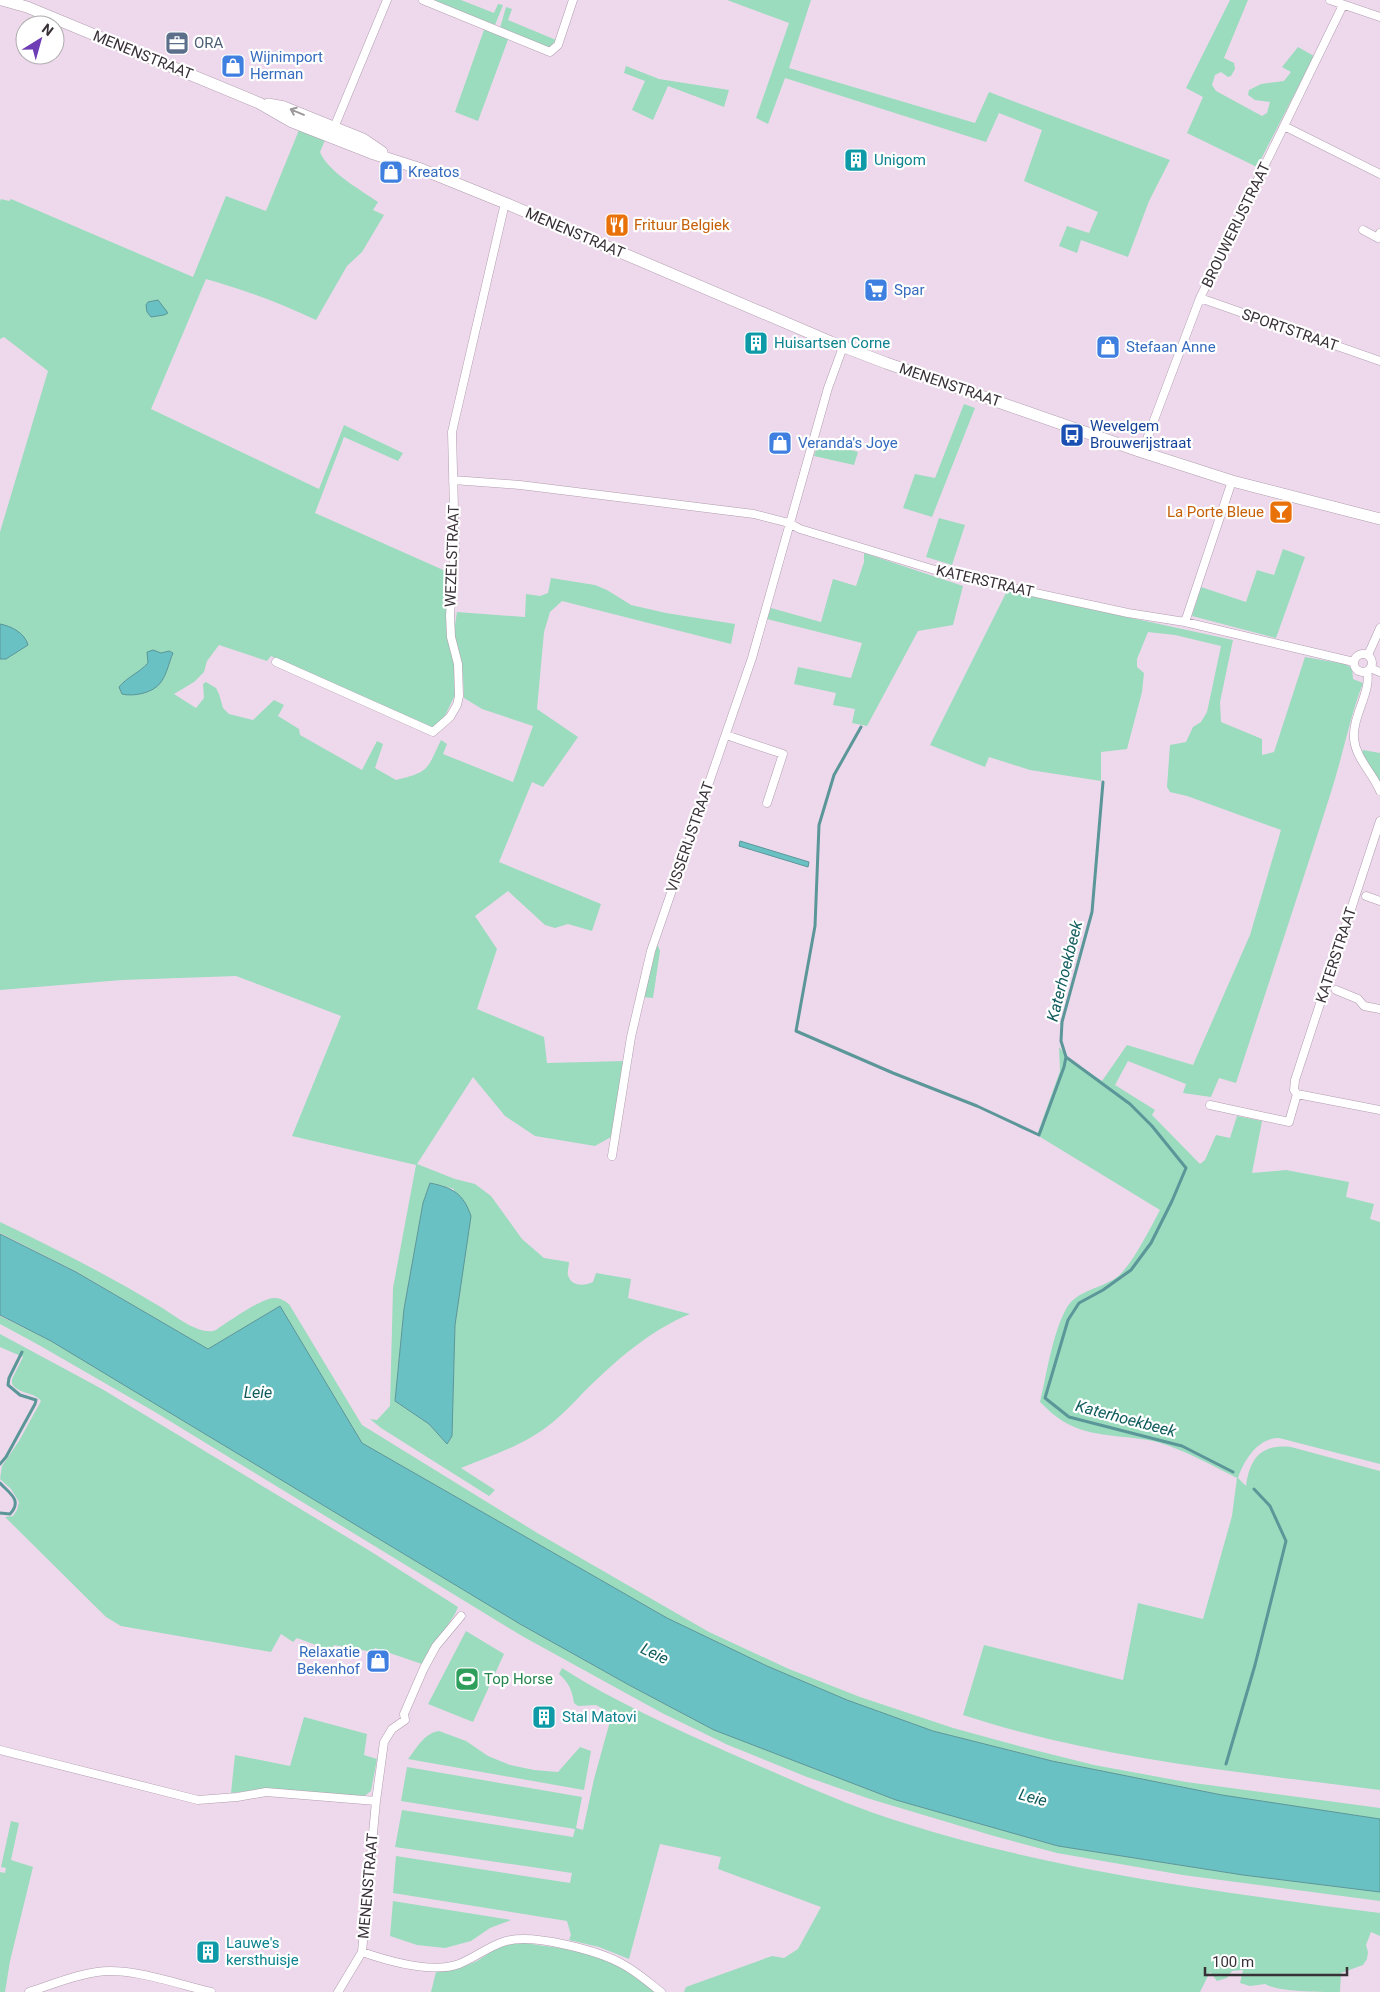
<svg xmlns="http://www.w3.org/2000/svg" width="1380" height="1992" viewBox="0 0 1380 1992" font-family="Roboto,sans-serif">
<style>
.green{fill:#9bdbbe;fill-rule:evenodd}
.water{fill:#6ac1c3;stroke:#5b9699}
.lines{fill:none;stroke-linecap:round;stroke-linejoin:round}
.stream{stroke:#5b9699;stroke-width:3}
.street-casing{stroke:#b19db0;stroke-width:9}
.secondary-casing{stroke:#b19db0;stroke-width:12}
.street{stroke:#fff;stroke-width:8}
.secondary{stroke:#fff;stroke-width:11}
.oneway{stroke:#9c989b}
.labels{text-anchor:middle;stroke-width:4.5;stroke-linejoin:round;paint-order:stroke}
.service-label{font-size:15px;fill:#4e5e75;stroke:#fff;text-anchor:start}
.street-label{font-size:15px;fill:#383037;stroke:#fff}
.shop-label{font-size:15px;fill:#366cbe;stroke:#fff;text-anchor:start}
.culture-label{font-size:15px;fill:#0d838f;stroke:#fff;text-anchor:start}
.food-label{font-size:15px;fill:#c56008;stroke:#fff;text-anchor:start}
.transit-label{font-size:15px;fill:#164399;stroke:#fff;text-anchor:start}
.leisure-label{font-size:15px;fill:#27864d;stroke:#fff;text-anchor:start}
.water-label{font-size:16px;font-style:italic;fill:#105c5d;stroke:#fff}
</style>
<rect width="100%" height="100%" fill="#eed9ec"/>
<path class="green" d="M431,0H461L494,13L498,4L503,5L495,25Z
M727,0H811L789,68L975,123L989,92L1170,160L1149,201L1128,257L1081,240L1077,253L1059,246L1067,226L1089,233L1098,212L1024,181L1042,130L999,113L986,142L785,78L768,124L756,118L789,23Z
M1230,0H1248L1224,58L1234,63L1235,69L1231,76L1228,77L1221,72L1215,75L1212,85L1216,91L1262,116L1267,113L1270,102L1255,100L1248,95L1249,90L1261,84L1284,81L1291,72L1282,67L1298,47L1314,56L1257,167L1187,133L1203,97L1186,88Z
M506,7L512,9L508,20L556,40L551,47L547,48L500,28Z
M485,27L509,37L478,121L455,112Z
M626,66L659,79L729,90L724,107L668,86L653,120L632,110L645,81L624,73Z
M299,130L325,140L320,152C328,172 361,190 378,202L373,210L384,215L362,252L347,266L316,320C280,303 245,290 206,279L151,409L319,489L344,425L403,453L398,461L344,437L315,513L450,573L456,667L455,695L443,720L435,728L428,726L271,656L267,661L219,645L207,661L204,672L194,682L174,694L196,708L204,698L203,684L206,682L216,688L219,694L223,708L229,714L253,720L274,700L284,705L278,716L299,729L300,735L362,770L377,741L383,744L375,768L396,780C430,772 427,769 441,740L447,744L443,754L513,782L533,726L482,709L464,698L463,677L454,631L457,612L525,617L526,594L540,596L548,593L551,578L595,585L607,590L631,605L666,613L735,624L731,644L562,601L550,612L544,632L537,709L578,737L543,787L532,782L499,862L601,904L592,931L568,924L555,928L545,925L508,891L475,916L497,949L477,1009L544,1037L547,1063L626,1061L611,1137L595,1146L535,1136L505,1116L473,1077L417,1164L455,1179L475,1184L491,1196L522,1239L544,1258L569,1262C569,1266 567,1272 568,1275C571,1287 585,1286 593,1282L596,1273L631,1279L628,1298L690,1314C655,1328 622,1355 594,1382C580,1395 568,1410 553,1422C527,1444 493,1455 461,1468L495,1490L489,1496L381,1428L370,1419L377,1420L390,1406L393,1288L416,1165L292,1136L341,1016L236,976L122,980L0,990V532L48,371L4,337L0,339V201L1,199L9,201L11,199L193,277L226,196L266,211ZM430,1183L454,1189L455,1325L452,1436L447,1444L429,1424L395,1401L404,1309L423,1203Z
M964,404L975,408L932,517L903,508L915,474L935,478Z
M819,441L858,452L854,465L814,456Z
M939,518L965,525L952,565L926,557Z
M1283,549L1305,557L1276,638L1192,616L1201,587L1246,602L1257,570L1274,575Z
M864,553L963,586L953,625L918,631L867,726L852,723L855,709L833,705L836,693L794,684L798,667L851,678L862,643L767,619L771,608L821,622L833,579L856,586L864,562Z
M1007,591L1233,640L1220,702L1221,722L1262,739V755L1274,752L1305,657L1345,664L1352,668L1353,679L1363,683C1350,717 1343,754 1332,789C1301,887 1268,985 1236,1083L1219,1078L1211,1097L1183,1093L1186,1084L1128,1061L1115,1085L1155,1110L1152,1115L1200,1164L1205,1160L1216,1135L1230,1138L1237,1116L1262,1121L1252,1173L1286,1170L1349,1182L1346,1197L1374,1204L1370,1219L1380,1222V1464L1279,1438C1258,1438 1244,1460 1238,1478L1246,1486C1250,1458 1261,1444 1291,1447L1380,1471V1790C1241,1772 1097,1759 963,1715L984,1645L1123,1680L1138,1603L1203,1619L1232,1516L1237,1478C1211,1465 1185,1450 1157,1442C1129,1435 1096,1438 1070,1425C1058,1419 1049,1411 1040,1402C1047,1373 1052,1335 1066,1309C1076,1290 1101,1289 1117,1277C1131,1267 1151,1227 1160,1210L1037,1135L1060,1071L1059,1047L1068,1058L1102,1081L1127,1045L1193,1065L1250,935L1281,830L1187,796L1170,792L1167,787L1170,745L1186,742L1193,727L1201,722L1207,712L1221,646L1175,635L1148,632L1137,659V667L1144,673L1142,692L1127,749L1101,752V781L1030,770L989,757L985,767L930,745Z
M1363,750L1380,753V783L1362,753Z
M657,943L660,951L653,998L643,997L650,963Z
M0,1222C54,1248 108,1275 159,1306C173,1314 200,1337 216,1330C228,1322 263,1297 275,1298C280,1298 285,1301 289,1304L362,1425L539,1534L709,1632L789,1669L860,1697L953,1728L1026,1748L1094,1765L1186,1782L1380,1808V1819L1222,1795L1052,1761L933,1731L847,1700L767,1666L667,1618L362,1443L280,1306L208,1349L77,1272L0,1233Z
M0,1316L51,1341L520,1624L629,1685L714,1730L896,1800L1058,1846L1243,1875L1380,1892V1901L1183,1875L1057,1853L994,1836L870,1799L807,1777L728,1745L662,1713L522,1636L155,1412L37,1344L0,1324Z
M0,1334L102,1389L370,1551L458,1607L455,1614L422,1664L375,1648L373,1652L334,1645L332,1651L297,1638L293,1642L281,1634L271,1652L121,1626L106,1617L5,1517L13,1516L17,1510L19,1502L11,1489L0,1479L2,1466L19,1441L41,1401C33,1391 20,1395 12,1384V1379L23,1357L0,1347Z
M466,1631L504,1654L473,1722L428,1704Z
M562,1668C615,1702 674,1728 732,1754C788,1778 845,1805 904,1823C1058,1872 1220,1892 1380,1913V1936L1371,1932L1366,1945L1368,1952L1367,1959L1363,1965L1341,1973L1340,1992C1322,1992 1278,1992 1265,1984L1250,1986L1240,1983L1243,1970L1232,1971L1227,1978L1217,1981L1210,1972L1200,1992H684L686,1987L772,1956L784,1958L798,1949L821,1907L718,1869L721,1857L660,1844L629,1959L599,1947L569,1940L571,1935L567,1921L393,1893L396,1856L570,1883L572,1873L395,1847L402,1810L573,1837L575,1829L401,1801L407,1767L582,1797L576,1828L583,1830L594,1779L612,1714L596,1705L578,1706L574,1703C572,1690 569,1683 559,1674Z
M304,1717L367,1734L364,1755L377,1759L371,1791L363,1797L265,1789L231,1793L235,1755L290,1766Z
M439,1731L466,1741L488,1756L510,1765L534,1770L558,1772L580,1747L591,1751L584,1790L408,1759C417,1748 424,1733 439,1731Z
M11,1821L19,1823L11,1860L33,1867L10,1961L5,1992H0V1872L5,1873L6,1868L1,1867Z
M393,1901L405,1903L511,1920L490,1928L471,1941L445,1948L417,1945L390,1936Z
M524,1943C544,1946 566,1948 585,1953C612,1959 635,1976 656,1992H431L436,1972L458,1969L477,1961L497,1948L510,1944Z"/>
<path class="water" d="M158,300L168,313L164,315L151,317L147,312L146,305L148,302Z
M0,624C11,626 25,633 28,645L6,659H0Z
M153,650L161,653L169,651L173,653C169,662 167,674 161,682C154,693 133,697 122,694L119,687C127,677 139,673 148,663L147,652Z
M740,841L809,862L808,867L739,846Z
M430,1183C453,1188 463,1193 471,1216L455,1325L452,1436L447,1444L429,1424L395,1401L404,1309L423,1203Z
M0,1234L76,1272L208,1349L280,1306L362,1443L667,1618L767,1666L847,1700L933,1731L1052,1761L1222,1795L1380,1819V1892L1243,1875L1058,1846L896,1800L714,1730L629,1685L520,1624L51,1341L0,1315Z"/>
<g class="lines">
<path class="stream" d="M861,727L834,775L819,825L815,926L796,1031L893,1073L977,1106L1039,1135L1064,1067L1066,1057
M1103,782L1092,912L1062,1022L1061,1041L1066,1057L1130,1104L1152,1126L1186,1168L1172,1201L1151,1243L1131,1270L1103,1290L1079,1303L1068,1320L1045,1398L1069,1417L1182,1446L1233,1472
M0,1464L6,1457L35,1404L36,1400L20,1395L8,1385L9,1378L22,1352
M0,1483C9,1493 23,1500 10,1514L0,1513
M1226,1764L1255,1665L1286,1541L1270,1506L1254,1489"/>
<g class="street-casing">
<path id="street" d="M423,0L550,52L558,45L573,0
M1330,0L1380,17
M1284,126L1380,174
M333,130L387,0
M1363,230L1378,238L1380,233
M1200,298L1380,361
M1142,452L1200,298L1343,5
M453,480L520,485L754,514L789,523L800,529L948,574L1128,613L1185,622L1354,662
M1185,622L1232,481
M1354 663a9 9 0 1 1 18 0a9 9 0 1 1-18 0Z
M1368,655L1380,628
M276,662L433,732L450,717L457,705L459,696L458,664L451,637L450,615L455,549L452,432L505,203
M1370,668L1380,672
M1367,671C1372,691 1352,716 1354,739C1356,759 1373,773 1380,791
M726,735L783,754L767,803
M1380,821L1295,1080L1294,1090L1297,1094L1380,1110
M1366,896L1380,901
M1336,990L1358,999L1364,1006L1380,1009
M1210,1105L1289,1122L1297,1094
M612,1156L631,1037L651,951L752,658L828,388L843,347
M0,1750L198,1800L237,1797L266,1792L376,1801
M362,1952C388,1961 432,1974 459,1964C474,1958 488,1947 503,1942C530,1932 600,1951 624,1965C637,1972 649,1983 661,1992
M29,1992C51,1985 74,1975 97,1972C131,1967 177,1984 211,1992
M338,1992L362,1952L376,1801L384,1742L392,1729L405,1720L404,1714L424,1668L436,1646L461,1616"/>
</g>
<g class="secondary-casing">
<path id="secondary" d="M2,0L27,7L259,103L292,122L371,153L421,169L505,203L831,342L886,363L1142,452L1232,481L1380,519
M268,104L284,107L363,139L382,152"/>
</g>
<use href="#street" class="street"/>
<use href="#secondary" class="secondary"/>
</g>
<defs><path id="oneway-shaft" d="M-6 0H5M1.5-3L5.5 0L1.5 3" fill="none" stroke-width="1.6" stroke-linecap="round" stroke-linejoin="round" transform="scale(1.25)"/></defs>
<use class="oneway" href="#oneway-shaft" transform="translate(297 112) rotate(-157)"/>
<defs>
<g id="office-square" transform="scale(1.25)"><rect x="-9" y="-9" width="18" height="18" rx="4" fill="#5c6f8a" stroke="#fff"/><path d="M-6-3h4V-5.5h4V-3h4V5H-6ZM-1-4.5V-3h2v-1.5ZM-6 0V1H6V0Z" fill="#fff"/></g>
<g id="shop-square" transform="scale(1.25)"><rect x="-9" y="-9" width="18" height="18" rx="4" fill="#3f7fe0" stroke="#fff"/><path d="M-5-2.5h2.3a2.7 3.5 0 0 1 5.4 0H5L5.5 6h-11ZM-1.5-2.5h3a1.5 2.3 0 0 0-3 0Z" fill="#fff"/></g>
<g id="building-square" transform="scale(1.25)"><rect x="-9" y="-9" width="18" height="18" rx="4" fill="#0f9aa8" stroke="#fff"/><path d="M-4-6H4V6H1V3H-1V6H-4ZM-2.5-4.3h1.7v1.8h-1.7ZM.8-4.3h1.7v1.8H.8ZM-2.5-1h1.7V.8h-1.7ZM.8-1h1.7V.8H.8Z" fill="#fff"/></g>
<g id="restaurant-square" transform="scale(1.25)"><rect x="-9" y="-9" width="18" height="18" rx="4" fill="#e8710a" stroke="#fff"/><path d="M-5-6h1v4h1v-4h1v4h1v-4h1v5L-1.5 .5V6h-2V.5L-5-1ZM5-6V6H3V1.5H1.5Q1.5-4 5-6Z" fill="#fff"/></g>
<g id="supermarket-square" transform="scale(1.25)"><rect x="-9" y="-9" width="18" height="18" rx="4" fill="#3f7fe0" stroke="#fff"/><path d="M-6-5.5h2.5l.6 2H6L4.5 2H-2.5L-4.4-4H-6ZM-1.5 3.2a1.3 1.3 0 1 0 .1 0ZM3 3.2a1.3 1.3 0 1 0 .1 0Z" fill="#fff"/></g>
<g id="bus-square" transform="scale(1.25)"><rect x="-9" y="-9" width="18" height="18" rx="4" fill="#1a4fb4" stroke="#fff"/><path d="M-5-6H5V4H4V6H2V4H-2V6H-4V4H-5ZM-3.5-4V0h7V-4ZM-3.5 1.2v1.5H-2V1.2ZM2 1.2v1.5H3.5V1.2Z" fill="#fff"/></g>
<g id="bar-square" transform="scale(1.25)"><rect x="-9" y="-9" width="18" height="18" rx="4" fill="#e8710a" stroke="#fff"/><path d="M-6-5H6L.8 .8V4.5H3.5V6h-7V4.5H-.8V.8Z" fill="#fff"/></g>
<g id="stadium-square" transform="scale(1.25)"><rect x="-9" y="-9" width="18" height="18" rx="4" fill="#2e9e5b" stroke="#fff"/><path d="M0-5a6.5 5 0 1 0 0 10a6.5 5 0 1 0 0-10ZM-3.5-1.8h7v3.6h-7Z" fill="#fff"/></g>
</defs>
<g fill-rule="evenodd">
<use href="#office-square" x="177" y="43"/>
<use href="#shop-square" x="233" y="66"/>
<use href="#building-square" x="856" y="160"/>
<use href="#shop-square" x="391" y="172"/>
<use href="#restaurant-square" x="617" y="225"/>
<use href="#supermarket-square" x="876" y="290"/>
<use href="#building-square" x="756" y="343"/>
<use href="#shop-square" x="1108" y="347"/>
<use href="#bus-square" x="1072" y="435"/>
<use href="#shop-square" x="780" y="443"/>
<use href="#bar-square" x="1281" y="512"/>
<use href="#shop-square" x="378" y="1661"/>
<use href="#stadium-square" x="467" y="1679"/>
<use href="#building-square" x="544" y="1717"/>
<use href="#building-square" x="208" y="1952"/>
</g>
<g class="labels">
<g class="service-label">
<text x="194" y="48">ORA</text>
</g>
<g class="street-label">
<text transform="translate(143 55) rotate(22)" y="5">MENENSTRAAT</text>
<text transform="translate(1236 225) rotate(-64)" y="5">BROUWERIJSTRAAT</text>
<text transform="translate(575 233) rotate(23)" y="5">MENENSTRAAT</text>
<text transform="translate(1290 330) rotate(19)" y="5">SPORTSTRAAT</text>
<text transform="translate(950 385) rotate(19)" y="5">MENENSTRAAT</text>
<text transform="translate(452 556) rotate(-88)" y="5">WEZELSTRAAT</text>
<text transform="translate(985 581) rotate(13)" y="5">KATERSTRAAT</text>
<text transform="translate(690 837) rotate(-71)" y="5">VISSERIJSTRAAT</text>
<text transform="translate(1336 955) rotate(-72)" y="5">KATERSTRAAT</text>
<text transform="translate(368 1886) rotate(-85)" y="5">MENENSTRAAT</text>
</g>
<g class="shop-label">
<text x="250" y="62">Wijnimport<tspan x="250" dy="17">Herman</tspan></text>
<text x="408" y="177">Kreatos</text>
<text x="894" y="295">Spar</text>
<text x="1126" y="352">Stefaan Anne</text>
<text x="798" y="448">Veranda's Joye</text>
<text x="360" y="1657" text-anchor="end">Relaxatie<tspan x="360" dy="17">Bekenhof</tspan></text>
</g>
<g class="culture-label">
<text x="874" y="165">Unigom</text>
<text x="774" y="348">Huisartsen Corne</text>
<text x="562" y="1722">Stal Matovi</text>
<text x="226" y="1948">Lauwe's<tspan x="226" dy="17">kersthuisje</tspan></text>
</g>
<g class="food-label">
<text x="634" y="230">Frituur Belgiek</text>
<text x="1264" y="517" text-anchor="end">La Porte Bleue</text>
</g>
<g class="transit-label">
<text x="1090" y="431">Wevelgem<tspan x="1090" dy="17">Brouwerijstraat</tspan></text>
</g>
<g class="leisure-label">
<text x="484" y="1684">Top Horse</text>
</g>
<g class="water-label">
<text transform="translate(1064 971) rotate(-76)" y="6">Katerhoekbeek</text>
<text x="258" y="1398">Leie</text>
<text transform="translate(1126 1418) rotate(15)" y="6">Katerhoekbeek</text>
<text transform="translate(655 1653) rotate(26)" y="6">Leie</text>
<text transform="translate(1033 1797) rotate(15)" y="6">Leie</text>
</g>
</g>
<g transform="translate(40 40) rotate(37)"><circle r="24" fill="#ffffff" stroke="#afacaf"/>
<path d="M0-4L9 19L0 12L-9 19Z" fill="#6e3db5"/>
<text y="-8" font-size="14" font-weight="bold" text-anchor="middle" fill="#383037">N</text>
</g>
<path d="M1205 1967v8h142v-8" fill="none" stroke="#383037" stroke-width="2.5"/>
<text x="1212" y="1967" font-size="15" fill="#383037" stroke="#ffffff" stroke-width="4" paint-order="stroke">100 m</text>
</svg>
